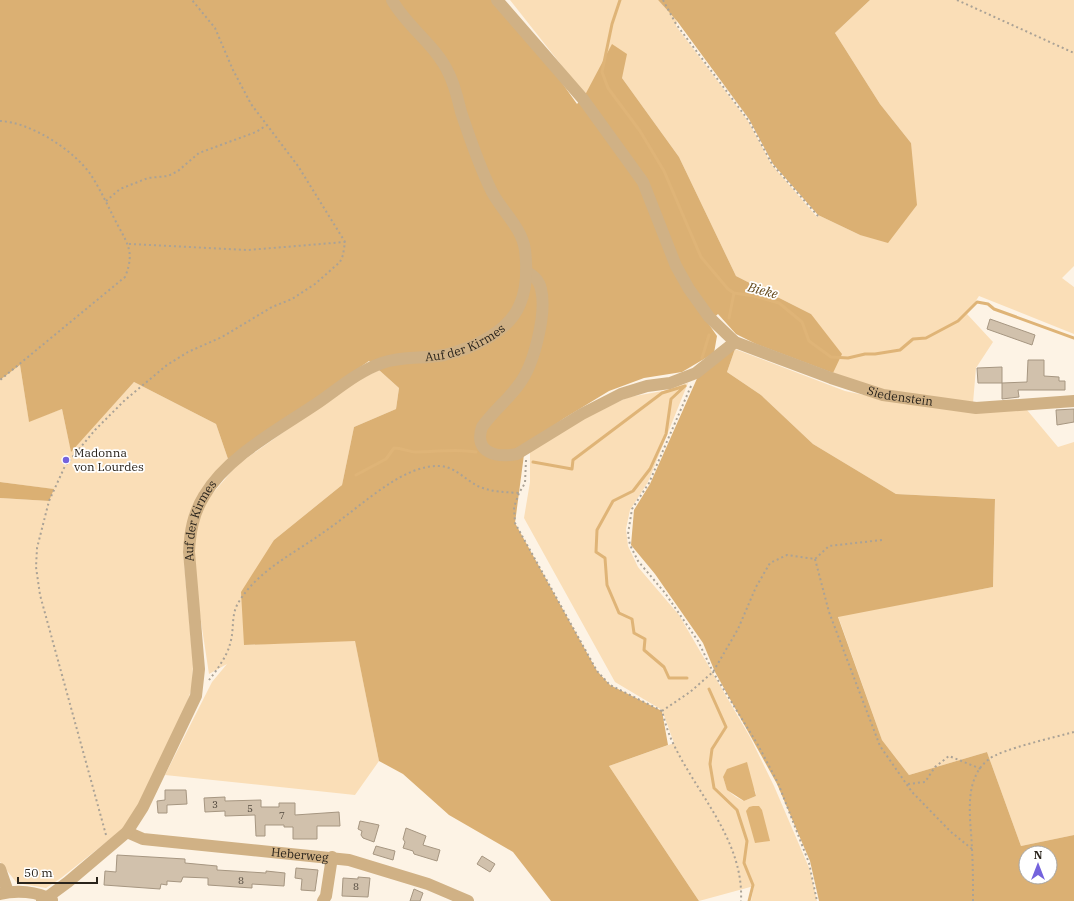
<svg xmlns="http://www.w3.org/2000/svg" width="1074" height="901" viewBox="0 0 1074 901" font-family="'IBM Plex Serif',serif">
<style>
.green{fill:#fadeb7;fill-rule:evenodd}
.forest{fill:#dbb073;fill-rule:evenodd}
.water{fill:#dfb477}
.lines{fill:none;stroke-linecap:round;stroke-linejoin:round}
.stream{stroke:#dfb477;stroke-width:3}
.building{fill:#d1c1ac;stroke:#a69681}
.path{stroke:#aaa296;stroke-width:2;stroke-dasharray:2 3;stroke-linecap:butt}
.minor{stroke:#d0b185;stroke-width:12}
.poi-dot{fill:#7463dd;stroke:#fff;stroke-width:1.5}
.labels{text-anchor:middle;stroke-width:3.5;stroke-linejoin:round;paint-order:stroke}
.number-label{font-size:10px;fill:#534a3f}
.street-label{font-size:12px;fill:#29231b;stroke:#fff}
.poi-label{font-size:12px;fill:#29231b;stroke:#fff;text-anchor:start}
.water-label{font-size:13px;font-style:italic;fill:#5f4212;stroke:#fff}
</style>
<rect width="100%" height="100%" fill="#fdf3e5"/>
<path class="green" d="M510,0H658L677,21L676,26L748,121L772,165L817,217L818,215L860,235L911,143L880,104L835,33L870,0H1074V266L1062,278L1074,287V334L979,296L967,314L993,342L976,368L973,403L886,391L833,373L811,314L736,276L679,157L622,78L585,95Z
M735,349L845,391L883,399L1027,410L1058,447L1074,442V835L1021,846L987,752L909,775L882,740L838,616L993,587L995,499L896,494L813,444L761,395L727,372Z
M20,365L29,421L62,409L71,451L134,382L216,424L228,459L205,484L190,512L183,551L193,664L192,688L181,719L139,805L124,828L61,878L46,888L17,883L0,862V498L49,501L53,489L0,482V380Z
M379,370L399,388L396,409L354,427L342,485L274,540L244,645L355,640L379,761L355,795L165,775L212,682L227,664L209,674L196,589L194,544L202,506L237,465L353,383Z
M688,383L648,482L630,510L626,529L628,546L638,567L679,615L750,737L774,786L810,870L817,901H751L754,886L699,901L609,766L674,743L662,710L615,682L524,518L530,482V451L584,417L629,397L663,391ZM723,777L755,790L756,796L744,801C731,795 727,791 723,777Z"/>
<path class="forest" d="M0,0H503L577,104L585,95L612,44L627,54L622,78L679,157L736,276L811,314L842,354L833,373L756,344L736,334L718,314L708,323L717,336L714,353L682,372L644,378L609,391L563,419L525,447L515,523L597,671L610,685L662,711L668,745L609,766L699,901H551L513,852L449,815L403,774L379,761L355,641L244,645L241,592L274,540L342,485L354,427L396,409L399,388L369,361L228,459L216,424L134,382L71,452L62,409L29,422L20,365L0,380Z
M658,0H870L835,33L880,104L911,143L917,205L888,243L860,235L818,215L773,164L749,119L677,21Z
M735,349L727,372L761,395L813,444L896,494L995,499L993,587L838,617L882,740L909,775L987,752L1021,846L1074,835V901H819L810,861L777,784L715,672L703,643L655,574L631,545L634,510L650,484L699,374ZM1026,853H1050V877H1026Z
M0,482L54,489L49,501L0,498Z"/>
<path class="water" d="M747,762L756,796L744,801L727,790L723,777L727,769Z
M753,806H759L762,810L770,841L755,843L746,811L749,807Z"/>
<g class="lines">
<path class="stream" d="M620,0L612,24L602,72L608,88L640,131L664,171L701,257L728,289L734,293L754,296L779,303L802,322L809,341L831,357L848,358L865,354H875L900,350L913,339L926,338L958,321L977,302L988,304L994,309L1074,338
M729,318L734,293
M702,358L709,335
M685,386L671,399L666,434L650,469L633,491L613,501L597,530L596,552L605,558L607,585L619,613L632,619L634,633L645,639L644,650L664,667L669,678H687
M533,462L572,469L573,460L662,393L685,386
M356,475L386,459L394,448C402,448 409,452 416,452C437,452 456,448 476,452
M709,689L726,727L712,749L710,764L714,788L737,810L747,841L744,863L753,885L749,901"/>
</g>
<path class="building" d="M990,319L1035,335L1032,345L987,329Z
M1028,360H1044V376L1059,377V381H1065V390H1018L1019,397L1002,399V383L1027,382Z
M1002,367V383H978L977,368Z
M1074,409V422L1057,425L1056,410Z
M165,790H186L187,804L167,805V813H158L157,801L165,800Z
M225,797V801L261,800V807H279V803H295V815L339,812L340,826H317V839H293V827H284V825H265V836H256L255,815L225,816V811L205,812L204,798Z
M360,821L379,825L374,842L363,838L361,835L362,831L358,829Z
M406,828L426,836L423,845L440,850L437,861L414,854L413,851L403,848L405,842L403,839Z
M376,846L395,851L393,860L373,854Z
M117,855L185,859V863L217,866V870L266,873V871L285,873L284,886L252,884V888L208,885V878L183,877L181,882L167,881V885L161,884L160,889L104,885L105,871L116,872Z
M482,856L495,864L490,872L477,864Z
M296,868L318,870L315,891L301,890L302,879L295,878Z
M358,877L370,878L368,897L342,896L343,878L358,879Z
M414,889L423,893L420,901H410Z"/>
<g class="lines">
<path class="path" d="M663,0L676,24L749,121L772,164L818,216
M957,0L1074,53
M0,121C30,122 74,150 91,175C100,189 107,204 114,218C126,242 136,250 125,277L0,380
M106,201L120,189L148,178L168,176L178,171L199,153L256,132L267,125
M129,244L248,250L345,242
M691,386L649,483L632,509L628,534L630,545L638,561L665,593L698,641L713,672L758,745L778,783L809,863L817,901
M526,460L525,483L519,493L514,507L515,523L597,671L610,685L662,711C665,722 668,733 673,743C697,794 744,841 741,901
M815,559L829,612L880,746L912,792L951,832L972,849
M209,680C217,670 227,656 230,644C235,628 230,614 240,600C260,569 295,553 324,532C346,517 367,498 389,484C404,474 423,465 440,466C456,467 466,481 480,487C492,492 505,492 519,493
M662,711L690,692L713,672L738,629L756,587L770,563L787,555L815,559L829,546L882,540
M908,784L925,782L935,767L949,756L981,769
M106,835L40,595L36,567L37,548L49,501L65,466L95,430L125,400L167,365L188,352L222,337L272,307L292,299L315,284L340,262L343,255L345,242L298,166L251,104L233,70L215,28L192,0
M973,901C973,884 973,866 972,849C971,819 962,780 989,759C1002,749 1056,737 1074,732"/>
<g class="minor">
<path id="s1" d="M497,0L583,99L643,182L676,266L689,289L709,317L735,342L831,378L883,395L976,408L1074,401"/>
<path d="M526,271C534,276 539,280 541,289C547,313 534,364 520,383C509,399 493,411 482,427C473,453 497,458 517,454L582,414L621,394L647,386L670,383L696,373L735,342"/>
<path id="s2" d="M127,832L143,839L349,860L428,884L468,901"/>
<path d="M0,869L8,892"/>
<path d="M0,894C16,890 37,891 52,900"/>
<path id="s3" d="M42,901L68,882L127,832L143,807L196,696L199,669L189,552C190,532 193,514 204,496C227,456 281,428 319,402C339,388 359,371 382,363C402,356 423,359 444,355C472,349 509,332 520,304C527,288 527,267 525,250C522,228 502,211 492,192C479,166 470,139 461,112C458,100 455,86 449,74C436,45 407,27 392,0"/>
<path d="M323,901L326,896L332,857"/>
</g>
</g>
<circle class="poi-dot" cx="66" cy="460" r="4"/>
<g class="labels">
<g class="number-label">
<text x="215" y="808">3</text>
<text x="250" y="812">5</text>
<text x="282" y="819">7</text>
<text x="241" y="884">8</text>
<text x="356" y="890">8</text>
</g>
<g class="street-label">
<text dy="4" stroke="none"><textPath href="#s3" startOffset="776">Auf der Kirmes</textPath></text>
<text dy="4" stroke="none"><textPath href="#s1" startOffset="595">Siedenstein</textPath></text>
<text dy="4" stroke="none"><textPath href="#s3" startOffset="440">Auf der Kirmes</textPath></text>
<text dy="4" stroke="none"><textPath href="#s2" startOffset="175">Heberweg</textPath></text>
</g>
<g class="poi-label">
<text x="74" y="457">Madonna<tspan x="74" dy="14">von Lourdes</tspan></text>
</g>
<g class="water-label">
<text transform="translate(763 290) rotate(15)" y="5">Bieke</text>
</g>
</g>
<g transform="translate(1038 865)"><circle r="19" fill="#ffffff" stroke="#a9a7a4"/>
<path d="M0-3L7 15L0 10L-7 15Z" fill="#7463dd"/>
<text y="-6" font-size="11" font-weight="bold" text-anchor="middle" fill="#29231b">N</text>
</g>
<path d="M18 877v6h79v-6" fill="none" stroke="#29231b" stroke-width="2"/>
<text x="24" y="877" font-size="12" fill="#29231b" stroke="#ffffff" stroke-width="3" paint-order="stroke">50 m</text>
</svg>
